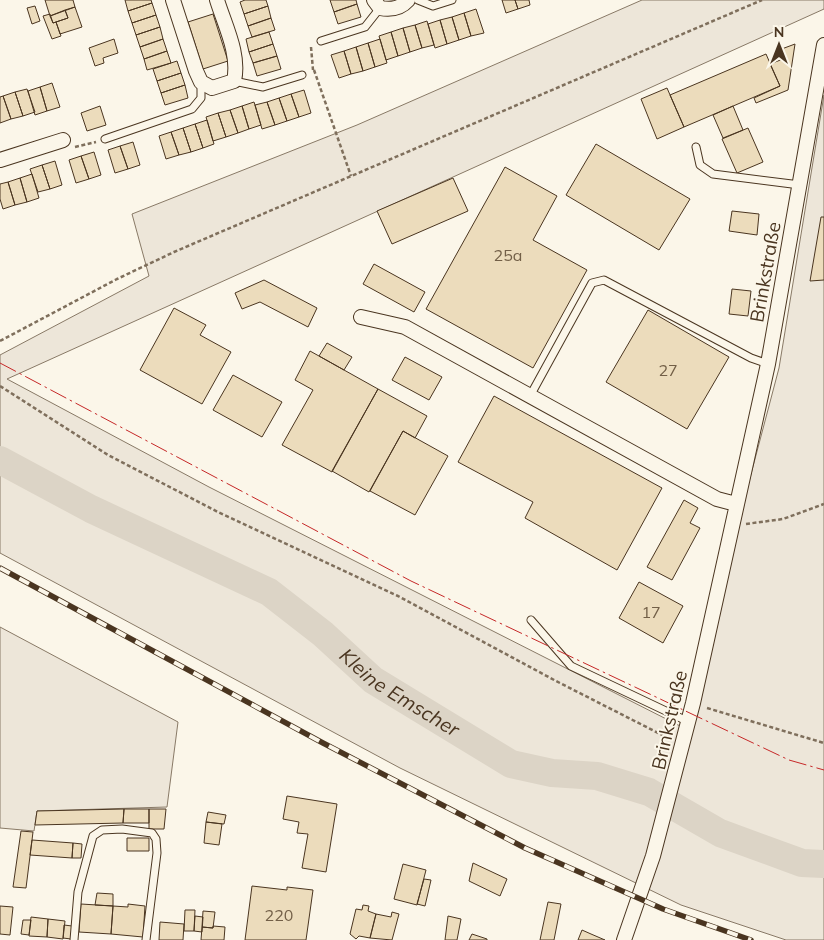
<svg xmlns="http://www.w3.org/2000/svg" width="824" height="940" viewBox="0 0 824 940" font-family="Mulish,sans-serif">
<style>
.green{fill:#ede6d9;stroke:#887966}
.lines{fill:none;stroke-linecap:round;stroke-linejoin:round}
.river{stroke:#dcd4c6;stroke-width:28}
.building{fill:#ecdcbc;stroke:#4a3520}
.lane-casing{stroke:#4a3520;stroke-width:9}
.street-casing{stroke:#4a3520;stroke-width:16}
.path{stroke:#7f6f5c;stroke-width:2.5;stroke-dasharray:4 2.5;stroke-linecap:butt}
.lane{stroke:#fbf6e9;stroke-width:7}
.street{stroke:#fbf6e9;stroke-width:14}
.rail-casing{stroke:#4a3520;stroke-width:5.5}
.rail{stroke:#fbf6e9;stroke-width:4;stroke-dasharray:11;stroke-linecap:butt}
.power{stroke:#c62828;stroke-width:1;stroke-dasharray:18 4 2.5 4;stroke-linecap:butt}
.labels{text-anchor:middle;stroke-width:4;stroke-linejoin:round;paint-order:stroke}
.number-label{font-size:16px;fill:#725f47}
.street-label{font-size:19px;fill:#4a3520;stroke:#fbf6e9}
.water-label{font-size:20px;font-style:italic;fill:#4a3520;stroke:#fbf6e9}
</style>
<rect width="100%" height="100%" fill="#fbf6e9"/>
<path class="green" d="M642,0H824V9L7,379L209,487L684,728L779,368L824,95V940H786L681,905L400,768L0,553V355L149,276L132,214L357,125Z
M0,627L178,722L167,807L37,811L34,831L0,828Z"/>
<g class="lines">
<path class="river" id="s1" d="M0,460L91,509L269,592L323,634L373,680L511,764L552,773L597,776L649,792L720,833L802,863L824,864"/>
</g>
<path class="building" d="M45,0H73L75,7L50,16Z
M125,0H151L152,3L128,11Z
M245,0H266L268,6L244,14L240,2Z
M330,0H356L357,4L334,12Z
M502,0H515L518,9L506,13Z
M515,0H529L530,5L518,9Z
M152,3L156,15L132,23L128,11Z
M357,4L361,17L338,24L334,12Z
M35,6L40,21L32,24L27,8Z
M268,6L271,18L248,26L244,14Z
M75,7L82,27L60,34L56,22L68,18L65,10Z
M476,9L484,33L471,36L464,13Z
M65,10L68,18L53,23L50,16Z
M464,13L471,36L459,40L452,17Z
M50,14L53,23L56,22L61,36L52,39L43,16Z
M213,14L228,61L203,69L188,22Z
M156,15L160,27L136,35L132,23Z
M452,17L459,40L447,44L440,20Z
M271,18L275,30L252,37L248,26Z
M440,20L447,44L435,48L428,24Z
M427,21L434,45L422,48L415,25Z
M415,25L422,48L410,52L403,28Z
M160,27L163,39L140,47L136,35Z
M403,28L410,52L398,56L391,32Z
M269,32L273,44L249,52L246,39Z
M391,32L398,56L386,60L379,36Z
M114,39L118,53L103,58L104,63L95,66L89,48Z
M163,39L167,51L144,59L140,47Z
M380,39L387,63L375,67L368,43Z
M368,43L375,67L363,71L356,47Z
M273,44L277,56L253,63L249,52Z
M795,44L788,90L756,103L754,98L780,86L770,64L783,59L779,50Z
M356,47L363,71L351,74L344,51Z
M167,51L171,63L147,70L144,59Z
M344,51L351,74L339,78L331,55Z
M766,54L780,86L684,127L670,95Z
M277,56L281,69L257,76L253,63Z
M177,61L181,73L157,81L153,69Z
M181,73L185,85L161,93L157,81Z
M52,83L60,107L47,111L40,87Z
M185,85L188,98L165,105L161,93Z
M40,87L47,111L35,115L28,91Z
M667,88L684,127L657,139L641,99Z
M27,89L35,112L23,116L15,92Z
M304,90L311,113L299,117L291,94Z
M15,92L23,116L11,119L3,96Z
M291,94L299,117L287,121L279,98Z
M3,96L11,119L0,123V97Z
M279,98L287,121L275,125L267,102Z
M254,102L261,125L249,129L242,106Z
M267,102L275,125L262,129L255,105Z
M100,106L106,125L87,131L81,113Z
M242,106L249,129L238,133L230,110Z
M733,106L743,130L723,138L713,115Z
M230,110L238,133L226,137L218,113Z
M218,113L226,137L213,141L206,117Z
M207,120L214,144L203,148L195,124Z
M195,124L203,148L191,152L183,128Z
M183,128L191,152L179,155L171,132Z
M748,128L763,162L737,173L722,139Z
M171,132L179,155L166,159L159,136Z
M133,142L140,165L128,169L120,146Z
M596,144L690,199L659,250L566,195Z
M120,146L128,169L115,173L108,150Z
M94,152L101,175L89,179L81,156Z
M81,156L89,179L76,183L69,160Z
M55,161L62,185L50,189L42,165Z
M42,165L50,189L38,192L30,169Z
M505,167L557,196L533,240L587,270L533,368L426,309Z
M32,174L39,198L27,202L20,178Z
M20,178L27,202L15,205L8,182Z
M453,178L468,211L392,244L377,211Z
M8,182L15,205L3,209L0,199V184Z
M732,211L759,214L757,235L729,231Z
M821,217H824V280L810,281Z
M374,264L425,292L414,312L363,284Z
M264,280L317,308L308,327L260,302L242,309L235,293Z
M732,289L751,291L748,316L729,314Z
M174,308L206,325L200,335L231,352L202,404L140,370Z
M648,310L729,357L687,429L606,382Z
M327,343L352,357L344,370L319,356Z
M310,351L378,389L332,472L282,445L313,390L295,380Z
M405,357L442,377L429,400L392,380Z
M233,375L282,402L262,437L213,410Z
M378,389L427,416L415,438L403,431L369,492L332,471Z
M494,396L662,488L617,570L525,518L533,502L458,462Z
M403,431L448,456L415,515L370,491Z
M684,500L698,508L690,523L700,528L672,580L647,567Z
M639,582L683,606L663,643L619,618Z
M287,796L337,804L326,872L302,868L308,834L297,833L299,822L283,819Z
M124,809L123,823L35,825L37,811Z
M124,809H149V823H123Z
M149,809H166L164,829H149Z
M208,812L226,815L224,824L206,822Z
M206,822L222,824L219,845L204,843Z
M21,831L33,832L26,888L13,887Z
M127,838H149V851H127Z
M32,840L73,843L72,858L30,855Z
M73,843L82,844L81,858H72Z
M473,863L507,879L500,896L469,881Z
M403,864L426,870L417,905L394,899Z
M424,879L431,880L425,906L417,904Z
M252,886L287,890V887L313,890L306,940H245Z
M97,893L113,894V906L95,905Z
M548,902L561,904L554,940H540Z
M81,904L113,906L111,934L79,932Z
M128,904L145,906L143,937L111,934L113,906L128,907Z
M363,905L369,906L368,911L376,914L370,938L359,936L356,939L350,934L356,909L362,910Z
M0,906L13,907L10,935L0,934Z
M185,910H195L194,931H184Z
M203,911L215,912L213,928L202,927Z
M392,912L399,914L392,940L370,938L376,914L391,917Z
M195,916L203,917L202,932L194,931Z
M448,916L461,919L457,940H445Z
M31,917L48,919L47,937L29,936Z
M48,919L65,921L63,939L47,937Z
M23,920H31L29,935L21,934Z
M160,922L184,924L183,940H159Z
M64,925L72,926L71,939L63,938Z
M213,926L225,927L224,940H201L202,927L213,928Z
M582,930L591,934L605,940H578Z
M472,934L487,939V940H469Z"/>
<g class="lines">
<g class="lane-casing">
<path id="lane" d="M418,0L433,6L452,0
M321,41L365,27L380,8
M234,81L263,87L302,75
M105,139L192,109L201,98V82
M696,147L700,165L713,174L800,185
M530,396L592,283L604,280L751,358L768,364
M531,620L571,666L689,722
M74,940L78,892L93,836L102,830L122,829L152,833L156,839L157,853L146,940"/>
</g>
<g class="street-casing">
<path id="street" d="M173,0L196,71L201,82L212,88L234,81C240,54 225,26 217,0
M374,0L380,8C391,10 400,9 408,0
M0,160L63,140
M361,317L405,327L717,499L736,504
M624,940L653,856L693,703L768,364L824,45"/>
</g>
<path class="path" d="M311,47L313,70
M314,70L351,176
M75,147L96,142
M0,341L117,279L174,252L762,0
M0,386L108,455L218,512L398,596L556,681L670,739
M746,524L783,519L824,504
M707,708L824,743"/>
<use href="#lane" class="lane"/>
<use href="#street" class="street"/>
<g class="rail-casing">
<path id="rail" d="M0,568L323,743L525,848L663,909L751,940"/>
</g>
<use href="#rail" class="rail"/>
<path class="power" d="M0,363L411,581L789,760L824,770"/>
</g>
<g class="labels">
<g class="number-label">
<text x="508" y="261">25a</text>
<text x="668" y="376">27</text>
<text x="651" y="618">17</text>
<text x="279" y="921">220</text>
</g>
<g class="street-label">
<text transform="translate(765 272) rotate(-80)" y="7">Brinkstraße</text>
<text transform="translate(669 720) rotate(-77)" y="7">Brinkstraße</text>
</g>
<g class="water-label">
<text dy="7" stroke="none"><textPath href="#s1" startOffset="465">Kleine Emscher</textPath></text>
</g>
</g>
<g transform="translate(779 45)" stroke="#fbf6e9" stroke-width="4" paint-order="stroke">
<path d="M0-4L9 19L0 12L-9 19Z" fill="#4a3520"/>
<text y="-8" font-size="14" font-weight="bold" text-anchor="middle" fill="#4a3520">N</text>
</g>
</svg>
